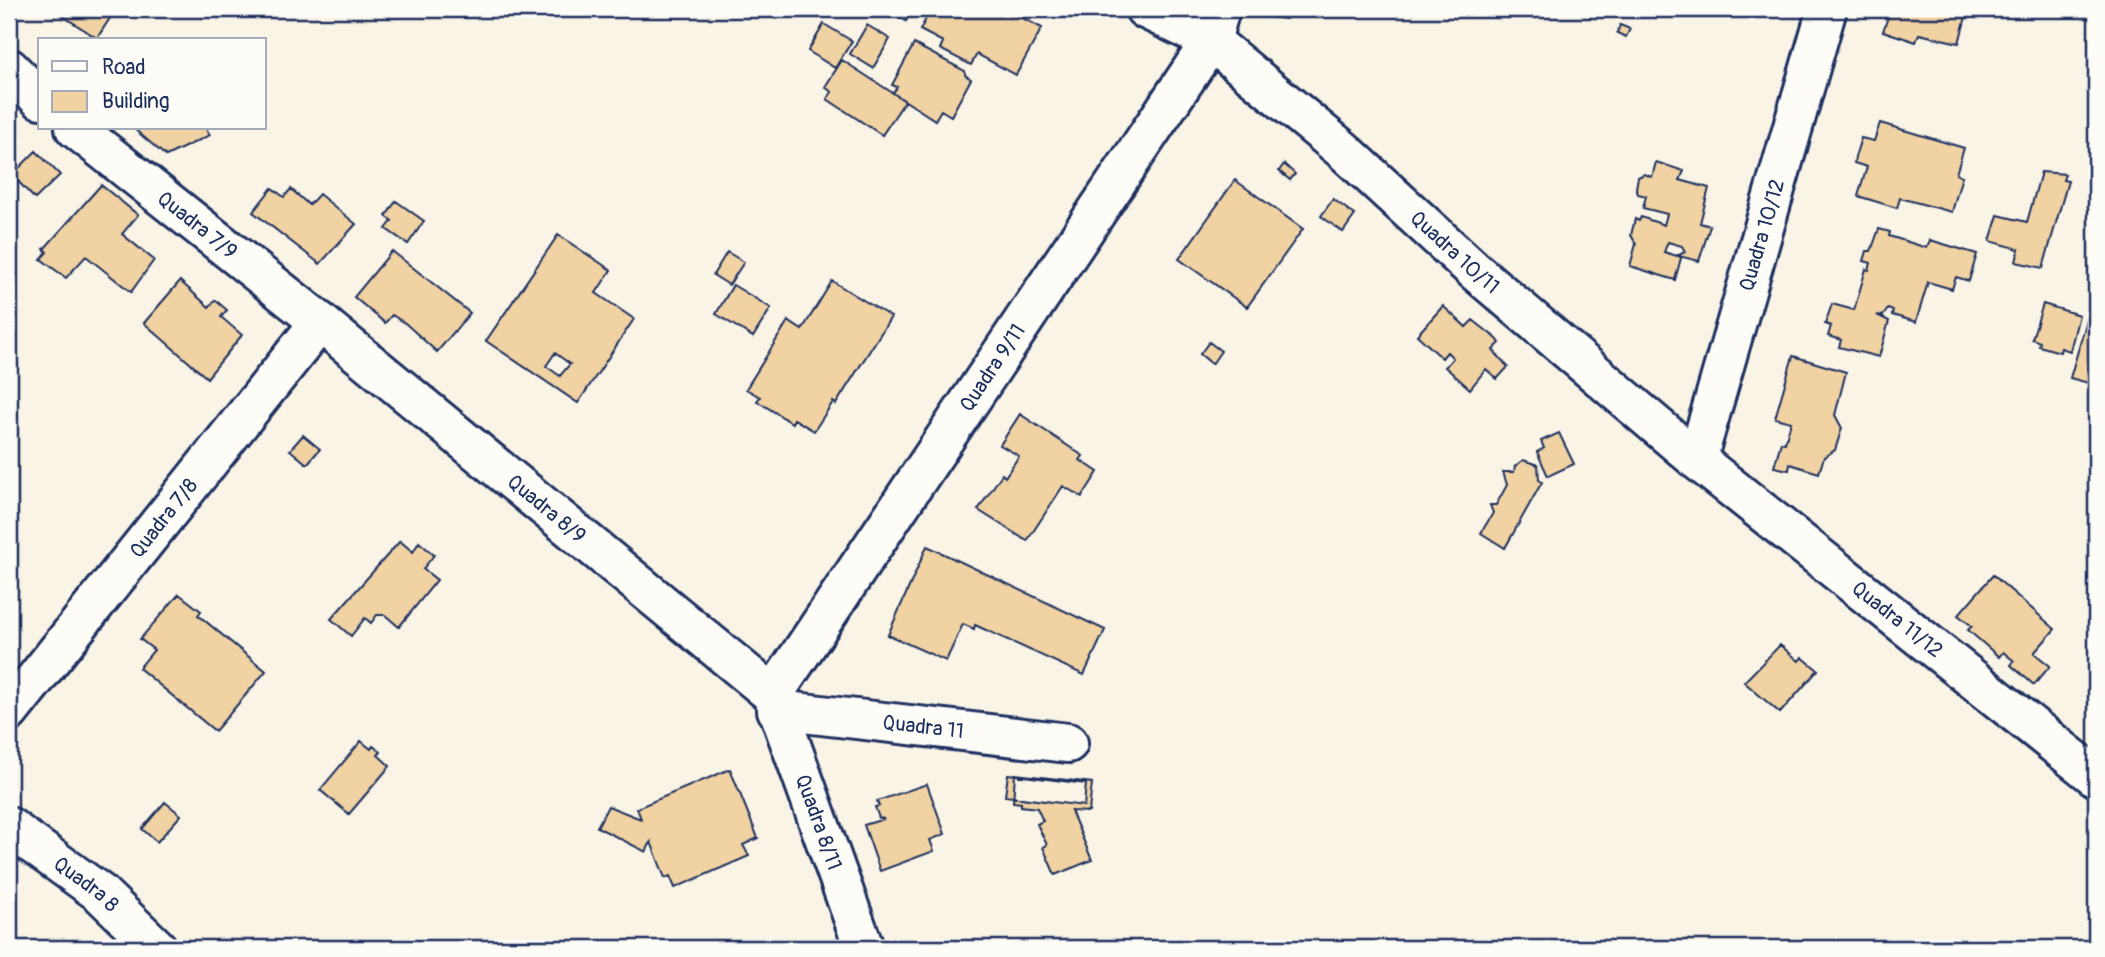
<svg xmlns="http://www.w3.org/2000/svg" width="2105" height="957" viewBox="0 0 2105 957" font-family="Pangolin,sans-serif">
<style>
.building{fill:#f0d2a3;stroke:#1b2f5e;stroke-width:2;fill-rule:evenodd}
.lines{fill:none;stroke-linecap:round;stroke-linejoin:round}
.minor-casing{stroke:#1b2f5e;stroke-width:44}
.minor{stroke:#fdfcf7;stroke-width:38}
.labels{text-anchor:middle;stroke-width:6;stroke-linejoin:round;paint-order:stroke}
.street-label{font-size:21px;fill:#1b2f5e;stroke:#fdfcf7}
</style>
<rect width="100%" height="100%" fill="#faf4e6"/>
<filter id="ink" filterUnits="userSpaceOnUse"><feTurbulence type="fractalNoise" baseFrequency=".0143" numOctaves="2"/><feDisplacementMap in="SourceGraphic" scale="14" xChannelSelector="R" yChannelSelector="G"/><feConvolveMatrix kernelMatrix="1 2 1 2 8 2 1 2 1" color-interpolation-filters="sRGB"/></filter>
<g filter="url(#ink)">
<path class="building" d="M52,9H116L97,38Z
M886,9H913L906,21Z
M931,9L956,11L957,9H981L988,13L990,9H1005L1042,28L1016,75L977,54L971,65L940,49L943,42L920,30Z
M1248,9H1286V19L1247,15Z
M1882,9H1968L1959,43L1919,34L1916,42L1883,31L1889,14L1881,12Z
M824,24L852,41L835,68L808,51Z
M867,25L890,39L873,68L850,54Z
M1620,25L1630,29L1626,37L1617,33Z
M914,44L965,71V75L971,79L951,116L941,110L935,120L893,93L897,87L892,85Z
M842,60L905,101L882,135L827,99L832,92L825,87Z
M1880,123L1964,148L1956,174L1962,176L1952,212L1900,198L1897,208L1858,196L1867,167L1854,163L1855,157L1861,138L1874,141Z
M133,128H206L210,135L166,156Z
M36,151L60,175L35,199L12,175Z
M1656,162L1684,171L1680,180L1709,188L1700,223L1710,226L1699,261L1679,256L1681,258L1675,280L1630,266L1636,244L1631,235L1635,219L1639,221L1641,217L1664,225L1667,214L1643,208L1646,196L1638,194L1636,188L1638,177L1644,174L1652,177ZM1668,242L1682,246L1685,252L1677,256L1664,252Z
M1284,164L1295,174L1290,180L1279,171Z
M2041,172L2065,174L2063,180L2068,181L2043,268L2016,262L2019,249L1990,241L1998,215L2027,222Z
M1235,180L1303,229L1247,307L1179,259Z
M101,185L138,215L122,234L154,260L131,292L86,256L66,278L41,259L47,252L44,249Z
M272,188L284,197L291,189L309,205L319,194L356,224L320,264L253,212Z
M1333,199L1355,215L1343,232L1321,216Z
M396,201L424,221L408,244L386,229L392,221L386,216Z
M1879,229L1890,232L1889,236L1927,248L1930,240L1977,254L1969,281L1956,277L1952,289L1928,282L1916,322L1892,315L1893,311L1888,309L1883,316L1877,315L1889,321L1879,357L1839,347L1841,340L1828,336L1831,326L1825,324L1832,304L1854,310L1866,269L1869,270L1871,263L1864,261L1867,251H1871Z
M558,235L611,270L596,293L634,319L578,403L486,341ZM555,353L570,364L560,376L546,366Z
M392,251L470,313L437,352L405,323L392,315L385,323L354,297Z
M727,252L744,262L729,285L713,275Z
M180,281L209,307L215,300L227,310L221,317L242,335L207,378L144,323Z
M832,281L891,317L836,404L833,402L814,431L794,419L792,423L757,401L760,397L746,389L788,321L802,330Z
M733,285L771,308L753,337L716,314Z
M2092,303L2096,304V385L2070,378Z
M2043,304L2079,315L2070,351L2061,348L2060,352L2039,346L2040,342L2032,339Z
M1443,306L1466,327L1473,320L1497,339L1500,343L1493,350L1508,367L1497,379L1486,369L1470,389L1445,367L1453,358L1447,352L1442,358L1417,335Z
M1209,342L1221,351L1212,364L1200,354Z
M1793,356L1846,372L1835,415L1842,428L1835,450L1824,457L1819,473L1790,464L1789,470L1774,467L1781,442L1785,443L1791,422L1775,418Z
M1020,414L1083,456L1080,460L1098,472L1082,497L1063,486L1027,541L978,510L1002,474L1005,477L1019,456L1000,445Z
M1559,433L1574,464L1548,476L1537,452L1544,448L1541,441Z
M303,435L320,449L307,464L290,450Z
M1523,460L1538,465L1539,480L1542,482L1505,548L1481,533L1493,513L1490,505H1496L1507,485L1503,472H1514L1515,466Z
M400,541L413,552L419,542L434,555L423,569L437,580L399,627L385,615H377L371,623L365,618L351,636L331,619Z
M927,546L1105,630L1084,675L975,625L974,629L963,624L946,661L888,635Z
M1993,575L2055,629L2034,653L2050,666L2034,685L2011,665L2014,661L2003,652L1999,657L1968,630L1972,626L1958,615Z
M179,594L201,611L198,615L266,671L215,731L139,668L154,650L140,639Z
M1780,645L1799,661L1802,657L1818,670L1780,713L1744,682Z
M361,741L371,749L373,746L381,752L378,755L390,766L349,814L320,790Z
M730,769L758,838L743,845L749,856L675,888L670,876L665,878L651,842L646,852L597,827L608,806L641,819L637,808Z
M1008,774L1086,784L1084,806L1005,796Z
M1015,774L1092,783L1089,812L1071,811L1092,860L1055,875L1043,847L1047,845L1037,824L1043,821L1037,808L1021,806V803L1013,802Z
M927,784L945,834L930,840L934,851L880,871L864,825L884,819L879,818L875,807L879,806L877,801Z
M165,802L181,815L157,842L142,829Z"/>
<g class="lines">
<g class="minor-casing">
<g id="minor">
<path id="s1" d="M1145,9L1211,41L1343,150L1476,272L1697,460L2096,777"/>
<path d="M9,68L40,99"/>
<path id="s2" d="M75,128L320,322L773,695"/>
<path id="s3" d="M1697,460L1827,9"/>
<path id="s4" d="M773,695L1211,41L1220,9"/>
<path id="s5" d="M773,695L864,948"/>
<path id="s6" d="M777,710L1068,743"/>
<path id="s7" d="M9,712L320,322"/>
<path id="s8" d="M9,827L100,893L157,948"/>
</g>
</g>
<use href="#minor" class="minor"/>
</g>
</g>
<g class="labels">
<g class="street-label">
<text dy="7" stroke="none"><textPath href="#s2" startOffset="156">Quadra 7/9</textPath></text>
<text dy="7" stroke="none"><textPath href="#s3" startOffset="234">Quadra 10/12</textPath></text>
<text dy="7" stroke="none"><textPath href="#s1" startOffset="396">Quadra 10/11</textPath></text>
<text dy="7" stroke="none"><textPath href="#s4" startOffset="394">Quadra 9/11</textPath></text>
<text dy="7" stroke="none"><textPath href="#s2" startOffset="606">Quadra 8/9</textPath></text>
<text dy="7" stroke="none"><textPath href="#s7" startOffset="248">Quadra 7/8</textPath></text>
<text dy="7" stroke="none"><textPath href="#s1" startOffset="971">Quadra 11/12</textPath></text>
<text dy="7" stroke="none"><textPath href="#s6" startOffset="147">Quadra 11</textPath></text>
<text dy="7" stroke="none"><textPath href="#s5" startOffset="135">Quadra 8/11</textPath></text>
<text dy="7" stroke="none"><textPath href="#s8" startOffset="96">Quadra 8</textPath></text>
</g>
</g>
<rect width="2105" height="957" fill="none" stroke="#fdfcf7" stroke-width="35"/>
<rect x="18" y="18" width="2070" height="922" fill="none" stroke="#1b2f5e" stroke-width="2.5" filter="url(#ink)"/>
<rect x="38" y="38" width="228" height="91" fill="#fdfcf7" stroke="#a3aaba" stroke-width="2"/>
<rect x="52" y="61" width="35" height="10" fill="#fdfcf7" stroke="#a3aaba" stroke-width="2"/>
<text x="102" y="74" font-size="21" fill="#1b2f5e">Road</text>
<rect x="52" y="91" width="35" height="21" fill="#f0d2a3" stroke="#a3aaba" stroke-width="2"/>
<text x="102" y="108" font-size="21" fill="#1b2f5e">Building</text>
</svg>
